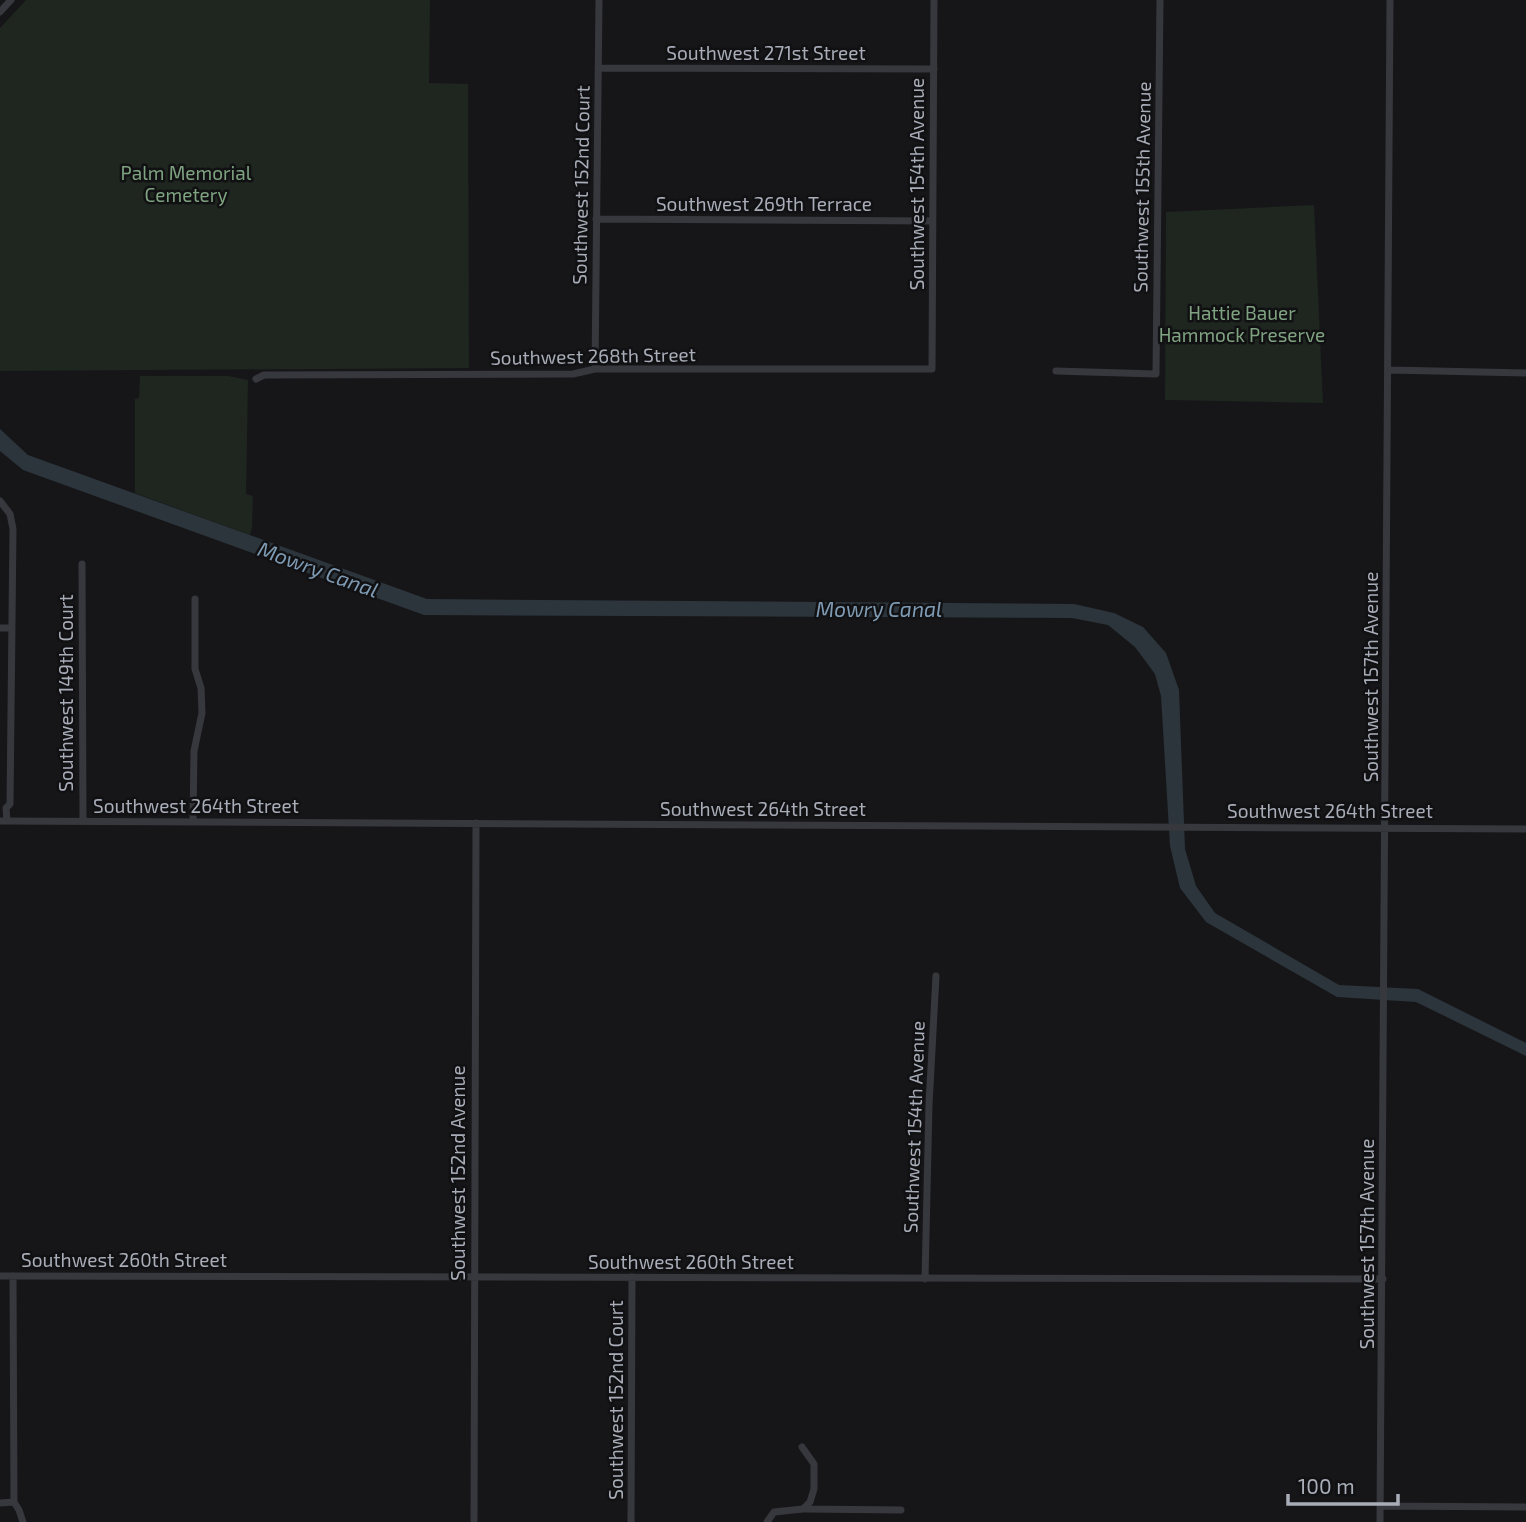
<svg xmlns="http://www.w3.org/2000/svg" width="1526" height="1522" viewBox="0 0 1526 1522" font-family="'Exo 2',sans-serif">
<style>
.green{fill:#1e261f}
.water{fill:#2c353c}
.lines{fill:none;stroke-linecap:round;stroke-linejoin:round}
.minor{stroke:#37383d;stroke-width:7}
.labels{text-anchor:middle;stroke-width:5;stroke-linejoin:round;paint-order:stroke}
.street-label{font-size:19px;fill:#a8adb8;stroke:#111113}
.park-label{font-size:19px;fill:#7fa381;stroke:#111113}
.water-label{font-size:21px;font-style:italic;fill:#7f9bb3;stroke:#111113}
</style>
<rect width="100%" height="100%" fill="#161618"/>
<path class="green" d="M26,0H430L429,83L468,84L469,368L0,371V28Z
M1314,205L1323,403L1165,400L1166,212Z
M140,376H228L248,380L246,494L253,496L252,527L250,535L135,493V399L139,398Z"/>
<path class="water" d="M0,429L28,455L427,599L1074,604L1114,613L1143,627L1166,653L1179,690L1185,849L1196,886L1215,913L1339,985L1418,989L1526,1043V1056L1416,1002L1337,997L1206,922L1180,888L1170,846L1161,696L1155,674L1135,647L1108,625L1072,618L424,615L23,470L0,451Z"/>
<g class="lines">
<path class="minor" d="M0,12L11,0
M598,68L934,69
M596,219L932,221
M595,369L599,0
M1389,370L1526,373
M1056,371L1156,374L1160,0
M256,379L264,375L573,374L595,369H932L934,0
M0,501L10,514L13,529L10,804L6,808L7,821
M82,564L83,821
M0,628H11
M0,821L1526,829
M193,821L194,751L202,713L201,688L195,669V599
M0,1276L1383,1279
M13,1276L14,1502L19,1510L23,1522
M925,1279L929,1105L936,976
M0,1503L14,1502
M1380,1506L1526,1507
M804,1509L901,1510
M474,1522L476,823
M631,1522L632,1277
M767,1522L774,1512L803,1509L810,1502L814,1489V1464L802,1447
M1380,1522L1390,0"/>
</g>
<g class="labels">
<g class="street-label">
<text x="766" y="60">Southwest 271st Street</text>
<text transform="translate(917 184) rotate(-90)" y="7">Southwest 154th Avenue</text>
<text transform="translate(581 185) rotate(-89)" y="7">Southwest 152nd Court</text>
<text transform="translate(1142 187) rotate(-89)" y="7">Southwest 155th Avenue</text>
<text x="764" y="211">Southwest 269th Terrace</text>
<text transform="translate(593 356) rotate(-1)" y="7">Southwest 268th Street</text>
<text transform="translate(1371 677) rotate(-90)" y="7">Southwest 157th Avenue</text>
<text transform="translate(66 693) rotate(-90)" y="7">Southwest 149th Court</text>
<text x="196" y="813">Southwest 264th Street</text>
<text x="763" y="816">Southwest 264th Street</text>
<text x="1330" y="818">Southwest 264th Street</text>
<text transform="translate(914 1127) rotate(-88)" y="7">Southwest 154th Avenue</text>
<text transform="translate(458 1173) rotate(-90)" y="7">Southwest 152nd Avenue</text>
<text transform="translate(1367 1244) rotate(-90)" y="7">Southwest 157th Avenue</text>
<text x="124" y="1267">Southwest 260th Street</text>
<text x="691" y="1269">Southwest 260th Street</text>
<text transform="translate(616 1400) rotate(-90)" y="7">Southwest 152nd Court</text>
</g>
<g class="park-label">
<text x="186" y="180">Palm Memorial<tspan x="186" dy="22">Cemetery</tspan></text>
<text x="1242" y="320">Hattie Bauer<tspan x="1242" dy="22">Hammock Preserve</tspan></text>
</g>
<g class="water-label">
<text transform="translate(318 570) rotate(20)" y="7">Mowry Canal</text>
<text x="879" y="617">Mowry Canal</text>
</g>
</g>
<path d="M1288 1494v10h110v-10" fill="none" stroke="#a8adb8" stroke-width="3.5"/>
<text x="1298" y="1494" font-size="21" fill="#a8adb8" stroke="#111113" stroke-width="5" paint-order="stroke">100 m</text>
</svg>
